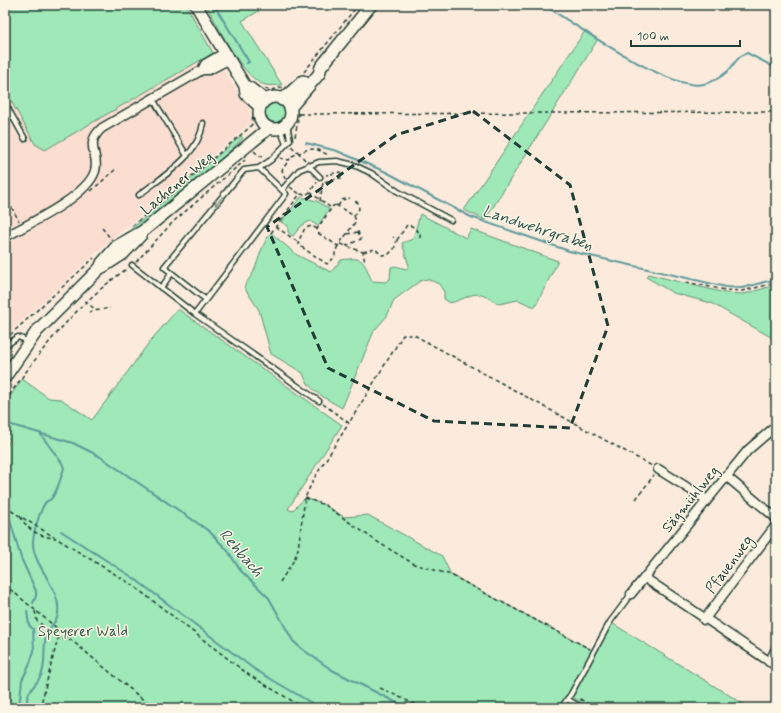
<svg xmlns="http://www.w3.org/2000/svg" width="781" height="713" viewBox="0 0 781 713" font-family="Mynerve,sans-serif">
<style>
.built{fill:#fcded1}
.green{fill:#9fe8b7;stroke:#5f9276}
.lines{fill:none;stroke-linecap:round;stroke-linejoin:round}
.stream{stroke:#5d9a9c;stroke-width:2}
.lane-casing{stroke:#1f3d34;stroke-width:7}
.street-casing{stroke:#1f3d34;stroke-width:11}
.secondary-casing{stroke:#1f3d34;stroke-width:14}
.path{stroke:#1f3d34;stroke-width:1.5;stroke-dasharray:4 3;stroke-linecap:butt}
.lane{stroke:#fcf5e5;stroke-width:4}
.street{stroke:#fcf5e5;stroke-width:8}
.secondary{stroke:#fcf5e5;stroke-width:11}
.oneway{stroke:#8e998c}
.marked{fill:none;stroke:#1f3d34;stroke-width:3;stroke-dasharray:8 5;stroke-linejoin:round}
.labels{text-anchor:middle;stroke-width:3;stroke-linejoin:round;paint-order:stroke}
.street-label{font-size:15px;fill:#1f3d34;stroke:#fcf5e5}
.park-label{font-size:15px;fill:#395f4e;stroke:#fcf5e5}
.water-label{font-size:16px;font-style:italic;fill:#345c57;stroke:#fcf5e5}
</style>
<rect width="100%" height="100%" fill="#fcebdc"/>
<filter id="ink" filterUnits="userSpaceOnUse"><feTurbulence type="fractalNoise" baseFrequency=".025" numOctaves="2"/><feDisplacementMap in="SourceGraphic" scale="8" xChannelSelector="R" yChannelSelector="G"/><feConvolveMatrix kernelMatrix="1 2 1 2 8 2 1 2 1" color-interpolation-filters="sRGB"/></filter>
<g filter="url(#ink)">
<path class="built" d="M213,53L250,111L251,123L96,253L11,331L5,340V90L35,144L45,150Z"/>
<path class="green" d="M5,5H186L213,53L45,150L35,144L5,90Z
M206,5H255L259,11L242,21L282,85C275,85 267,87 260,83C240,72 218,26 206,5Z
M585,31L598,39L485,220L464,210Z
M262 114a12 12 0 1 1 24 0a12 12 0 1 1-24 0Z
M241,136L243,138C221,160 198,180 174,200C156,215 139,231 117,241Z
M301,197L317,201L329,209L318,226L310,221L301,226L293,236L288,232V226L281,222Z
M420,214L466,238L471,229L558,261L535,307L518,300L499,304C471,287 476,296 450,303L444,299V292L439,284L427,279L420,281L394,300L387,316L374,331L342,408C327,399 308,391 303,373L271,354L259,310L244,287C247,281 251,277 254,271C259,259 262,243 271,233L297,255L331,272L341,260C365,256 363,261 372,281L385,282L390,279L391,267L395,266L406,269L409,266L402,243L413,239Z
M648,274L725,293L744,294L776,285V340L711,303L673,293L646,277Z
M178,309L342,425L288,509L292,511L305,498L325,505L344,517L368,515L442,556L451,575L594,651L610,622L750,708H591L572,697L563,708H5V449L10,439L5,437V404L22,379L49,398L61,399L92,420L151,340Z"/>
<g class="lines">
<path class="stream" d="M214,5L249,62L247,63
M544,5C574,24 672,93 704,84C713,82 721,77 728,71C735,64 737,56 747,53L776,68
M306,143L337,151L386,172L471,217L569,251L726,287L742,288L776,279
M5,423L73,443L99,456L209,531L228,551L240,570L269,598L293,641L302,649L332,670L407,708
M5,502V503
M8,513L21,558L36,591V596L33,603
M61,531L135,579L254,669L320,708
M19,708L22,680L29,666L34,651L33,629L29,625L27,611
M27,708C25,689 37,687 42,673C46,662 43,648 46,636C48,629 54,624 57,618C65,591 33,568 33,543C33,534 40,509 46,502C48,500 49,501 51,499C58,491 61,477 64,468L62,463L41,435"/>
<g class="lane-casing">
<path id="lane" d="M153,99L187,156
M5,103L25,139
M280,129L286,144
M308,165L320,177
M282,190L299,170L319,162L337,161L354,165L371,173L397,191L451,220
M139,195C163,176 199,156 203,123
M132,265L195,314L319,401
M161,288L171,274
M205,299L164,267L244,170L259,168L271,160L290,140L287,124
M195,314L286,194L259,168
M5,346L18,337L23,339
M567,699L582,708
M561,708L571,694L610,622L631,594"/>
</g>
<g class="street-casing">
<path id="street" d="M202,70H209L228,60
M5,237C28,224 87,197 95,171C100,153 83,145 102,128L202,70L205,64L224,53
M658,469L707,500
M726,476L776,518
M645,578L776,666
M631,594L748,450L776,426
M704,620L776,525
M769,662L776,649"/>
</g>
<g class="secondary-casing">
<path id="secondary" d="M196,5L245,86L246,94L260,107
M245,86L251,89L265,100
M259 113a16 16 0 1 1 32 0a16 16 0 1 1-32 0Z
M282,100L303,81
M290,108L319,74L321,67L371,5
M103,267L123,254L141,235
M5,377L37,331L100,268L102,263L117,246L143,231L269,128"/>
</g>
<path class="path" d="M304,72L358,5
M265,89L271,90L283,87
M299,114L776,112
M295,137L299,113
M254,151L259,156L264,157
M280,158L289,160L292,156L299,153L291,146
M305,160L299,153C311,147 316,148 328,155
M285,179L282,170L289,160
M290,187L300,194
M91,191L117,168
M310,192L331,208
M5,195L19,221
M320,201L323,182L341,178L340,172L326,175
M336,205L354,216L356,221L338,246L318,233L317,229L333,206Z
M338,206L342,200L350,198
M354,216L359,209L358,203L355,201
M132,226L249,128L252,124L253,112
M276,227L298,242
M102,228L112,240
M317,229L312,226L305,228L298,242L300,246L327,264L335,257V252L338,246
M271,233L300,194L306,195L310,192L317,182
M347,234L358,232
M397,240L407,225L412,226L420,233V240
M341,244L363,252L365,263
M346,246L361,239L358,232L360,231
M363,252L375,249L382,255L389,254L394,249L397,240L393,237
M136,262L173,222L245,160
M686,282L725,290L742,291L776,283
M85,301L97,311
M89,312L110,308
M10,335L94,258
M5,401C41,350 76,304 128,268
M323,404L349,423L403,335H414L652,466
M305,498L325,505L376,541L414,564L451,575L590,649
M636,499L654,475
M5,507L131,584L249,675L304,708
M20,516C27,530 40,537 55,538
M280,582L294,560L298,549L305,498L313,480L349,423
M5,585L153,708
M35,611L37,621L58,638L70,641
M380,688L423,708
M580,699L595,708
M40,708L58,638"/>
<use href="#lane" class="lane"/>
<use href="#street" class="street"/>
<use href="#secondary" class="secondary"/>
</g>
<defs><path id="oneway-shaft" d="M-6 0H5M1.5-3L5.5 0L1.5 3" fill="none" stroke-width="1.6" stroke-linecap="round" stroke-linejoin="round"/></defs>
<use class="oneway" href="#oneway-shaft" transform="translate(219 201) rotate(130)"/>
</g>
<path class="marked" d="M473,111L570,185L608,326L570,428L434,421L328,368L267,227L396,135Z"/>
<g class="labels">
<g class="street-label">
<text transform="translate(177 183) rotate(-40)" y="5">Lachener Weg</text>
<text transform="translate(690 499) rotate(-51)" y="5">Sägmühlweg</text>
<text transform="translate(729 564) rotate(-53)" y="5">Pfauenweg</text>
</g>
<g class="park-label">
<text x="83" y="636">Speyerer Wald</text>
</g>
<g class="water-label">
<text transform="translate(538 227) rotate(18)" y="6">Landwehrgraben</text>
<text transform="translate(242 552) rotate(49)" y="6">Rehbach</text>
</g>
</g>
<rect width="781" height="713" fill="none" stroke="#fcf5e5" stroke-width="20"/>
<rect x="10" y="10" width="761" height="693" fill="none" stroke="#1f3d34" stroke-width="1.5" filter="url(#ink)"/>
<path d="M631 40v6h109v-6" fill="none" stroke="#1f3d34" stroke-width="2"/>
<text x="637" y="40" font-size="12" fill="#1f3d34" stroke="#fcf5e5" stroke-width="3" paint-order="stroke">100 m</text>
</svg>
